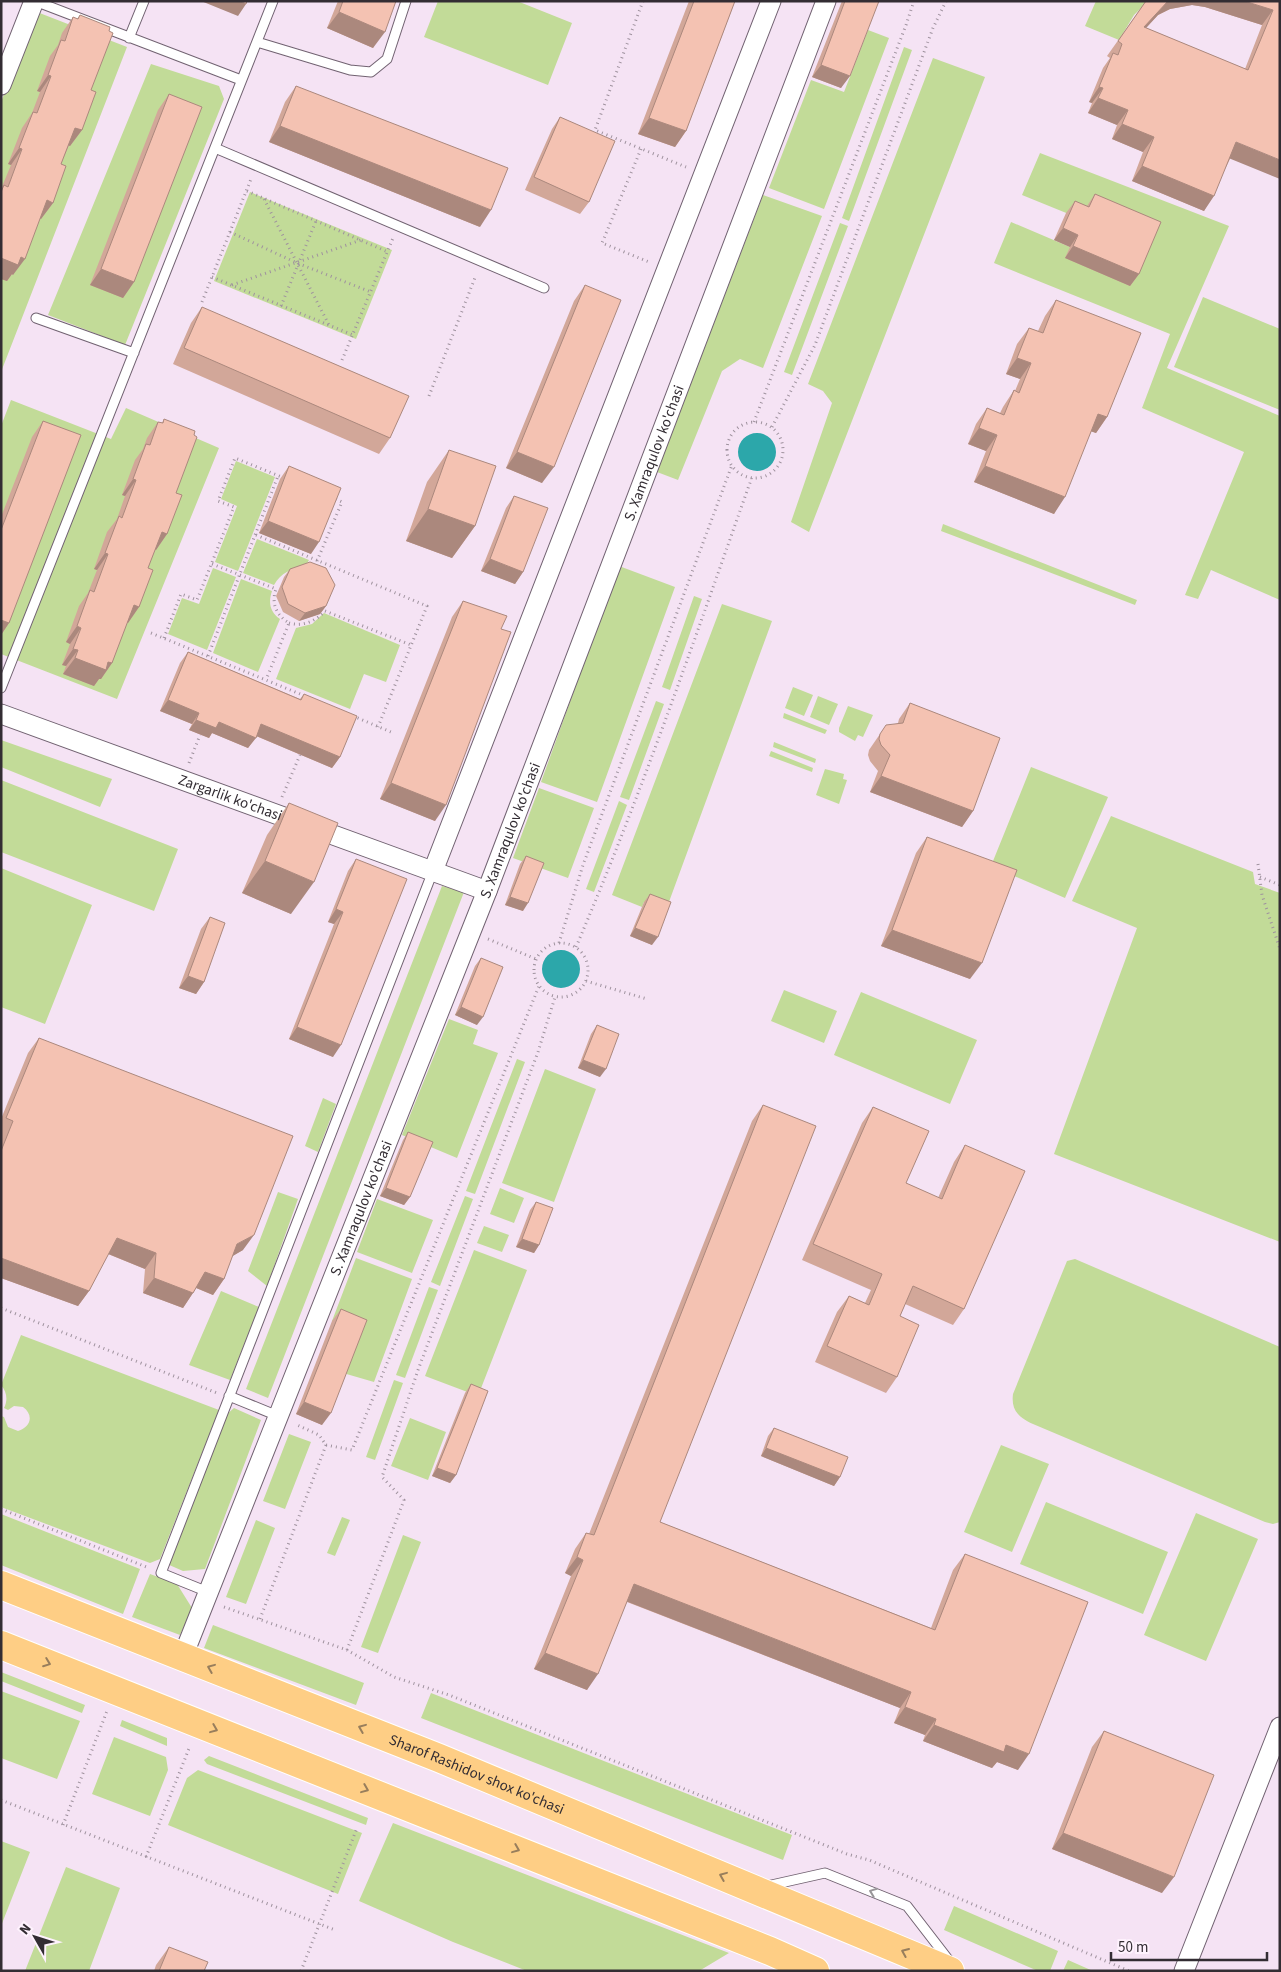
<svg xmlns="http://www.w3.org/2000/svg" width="1281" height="1972" viewBox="0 0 1281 1972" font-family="'Source Sans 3',sans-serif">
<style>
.green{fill:#c2db98}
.water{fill:#2ca7aa}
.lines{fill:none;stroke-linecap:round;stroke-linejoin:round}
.service-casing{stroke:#716271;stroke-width:11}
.minor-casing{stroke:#716271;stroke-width:21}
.primary-casing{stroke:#fff;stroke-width:30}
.path{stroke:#9f929e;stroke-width:3;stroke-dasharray:1 4;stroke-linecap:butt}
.service{stroke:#fff;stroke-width:9}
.minor{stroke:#fff;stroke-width:19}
.primary{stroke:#fece85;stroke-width:28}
.wall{fill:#d2a799;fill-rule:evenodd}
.shaded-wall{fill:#ab887d}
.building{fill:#f4c2b2;stroke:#ab887d}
.oneway{stroke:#987e5c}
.oneway2{stroke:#999699}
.labels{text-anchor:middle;stroke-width:4;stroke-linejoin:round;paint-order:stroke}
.street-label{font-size:15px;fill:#332d33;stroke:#fef2fd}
</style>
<rect width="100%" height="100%" fill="#f5e3f4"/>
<path class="green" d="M438,1H517L572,23L548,85L424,37Z
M1096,1H1148L1134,15L1119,40L1085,26Z
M37,12L127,47L1,372V102Z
M868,30L889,38L824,209L769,188L811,80L844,92Z
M904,47L912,50L849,221L842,218Z
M933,58L985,77L809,532L791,522L832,403L823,391L808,384Z
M151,64L219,86L224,99L125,345L48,315Z
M1040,153L1229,226L1167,368L1280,416V600L1211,570L1198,599L1185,595L1244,452L1142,408L1170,334L994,263L1011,222L1070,247L1065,258L1081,219L1022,195Z
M250,192L392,250L356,339L214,281Z
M763,195L822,216L763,368L740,359L722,371L678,480L657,472Z
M840,223L848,226L792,375L784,372Z
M1203,297L1280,329V410L1174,367Z
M11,400L111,439L126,408L219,448L117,699L1,654V426Z
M236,461L275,477L238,571L215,562L237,506L221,499Z
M943,524L1137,600L1135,605L941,531Z
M257,539L309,560L305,567C291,568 281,573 274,585L243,573Z
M619,566L675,587L597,802L541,782Z
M213,568L236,577L207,650L168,634L182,598L199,604Z
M241,579L272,591C268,603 270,612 280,619L258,672L213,653Z
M694,596L702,599L670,690L662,687Z
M722,604L772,621L666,910L644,902L642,907L612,895Z
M324,613L400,645L386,682L364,674L350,709L276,679L296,628L312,624Z
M793,687L813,695L804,716L785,708Z
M818,696L838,704L829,725L810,717Z
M656,701L664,704L629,800L620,797Z
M848,706L873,715L863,737L858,735L855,741L839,732V728Z
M784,713L827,730L825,734L783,718Z
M1,740L112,779L100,807L1,767Z
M774,742L816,759L815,763L773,747Z
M771,751L813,768L812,772L769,756Z
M1031,767L1108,797L1065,898L991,866Z
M825,769L844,774L843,779L847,780L839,804L816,795Z
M1,780L178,849L154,911L1,852Z
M539,788L594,808L568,878L513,858Z
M619,801L627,805L594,892L586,889Z
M1111,816L1253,872L1255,884L1280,893V1242L1054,1154L1137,928L1072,901Z
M1,868L92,905L45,1024L1,1007Z
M442,886L464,892L268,1398L246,1389Z
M784,990L837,1011L824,1043L771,1021Z
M861,992L977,1040L950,1104L834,1055Z
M449,1019L478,1030L473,1044L498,1053L457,1158L402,1135Z
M517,1059L525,1062L475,1194L466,1191Z
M545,1069L596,1089L554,1202L502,1183Z
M323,1098L336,1104L318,1152L305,1146Z
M500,1188L524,1198L514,1223L490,1214Z
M278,1192L298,1199L267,1286L248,1271Z
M465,1196L473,1199L440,1286L431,1282Z
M377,1199L433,1220L412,1273L357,1252Z
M484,1226L509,1235L502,1252L477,1243Z
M474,1250L527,1270L478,1396L425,1376Z
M356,1258L412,1279L374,1382L343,1373L332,1321Z
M1075,1259L1280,1347V1522L1273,1524L1265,1522L1033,1424C1018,1417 1011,1410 1013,1394L1067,1261Z
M429,1287L438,1290L405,1378L396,1375Z
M221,1291L259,1307L230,1380L189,1365Z
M21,1335L219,1410L160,1559L150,1563L1,1507V1416L4,1417L8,1427L18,1431C31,1427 34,1415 23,1407L14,1406L8,1410L4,1408C8,1400 7,1392 1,1385Z
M394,1380L403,1383L375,1460L366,1457Z
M234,1408L261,1420L205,1569L183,1571L167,1564L226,1415Z
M410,1418L446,1432L428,1480L391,1466Z
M289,1434L311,1442L285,1509L263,1501Z
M1001,1445L1049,1464L1012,1552L964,1532Z
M1046,1502L1168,1552L1143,1614L1020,1564Z
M1196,1513L1258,1539L1206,1661L1144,1635Z
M1,1514L140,1569L123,1614L1,1565Z
M342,1517L350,1520L335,1556L327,1553Z
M256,1520L275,1528L246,1604L226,1597Z
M403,1535L421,1542L378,1653L361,1647Z
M150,1574L177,1584L192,1608L180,1635L132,1617Z
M213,1625L364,1683L356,1705L204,1648Z
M1,1672L85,1705L82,1713L1,1681Z
M1,1691L80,1721L57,1779L1,1758Z
M431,1693L792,1835L783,1860L421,1718Z
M122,1720L167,1738V1746L120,1726Z
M114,1737L166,1757L168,1770L150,1816L92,1794Z
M209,1756L368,1818L366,1825L207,1764L204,1760Z
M198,1770L362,1833L338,1894L168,1825L187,1778Z
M393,1823L729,1953L699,1971H527L453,1942L359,1901Z
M1,1841L30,1852L1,1926Z
M66,1867L120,1888L89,1971H25Z
M954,1906L1058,1951L1050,1971H1038L944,1930Z
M1068,1960L1093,1971H1063Z"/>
<path class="water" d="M738 452a19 19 0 1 1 38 0a19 19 0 1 1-38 0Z
M542 969a19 19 0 1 1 38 0a19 19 0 1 1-38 0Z"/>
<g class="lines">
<g class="service-casing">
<path id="service" d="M35,1L241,80
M129,38L144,1
M257,42L350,70L371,72L387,59L406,1
M215,148L544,288
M36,318L134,353
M1,688L273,1
M229,1396L278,1416
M208,1592L161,1573L433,871
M767,1886L825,1873L907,1906L951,1963"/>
</g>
<g class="minor-casing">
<g id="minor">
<path d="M1,85L34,1"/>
<path id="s1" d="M1,714L487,891"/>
<path d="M433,871C545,581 660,292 771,1"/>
<path id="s2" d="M183,1656L487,891L826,1"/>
<path d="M1184,1971L1280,1727"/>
</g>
</g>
<g class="primary-casing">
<g id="primary">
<path id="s3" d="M1,1585L439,1758L950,1971"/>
<path d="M1,1645L770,1951L815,1971"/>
</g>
</g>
<path class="path" d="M643,1L595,130L686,167
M641,149L602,243L649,262
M247,191L388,252
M264,199L329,325
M230,232L297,263L371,292
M212,277L353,335
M232,285L361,240
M202,302L251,179
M281,306L316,221
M342,360L393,238
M429,396L476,275
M754,422L906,25L914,1
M727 450a28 28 0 1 1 56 0a28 28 0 1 1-56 0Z
M772,427L815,345L933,28L946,1
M256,535L427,606L378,727
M317,561L342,502L334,498
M212,564L276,589C271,603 276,615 289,623L266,680
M289,623C303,627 316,621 325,611L411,645
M151,633L305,696
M164,638L181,594L197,600L234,507L218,501L235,458L284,478
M208,656L278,476
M353,716L391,732
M189,763L200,735
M282,797L300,755
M1258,864L1262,895L1280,949
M1260,877L1280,885
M488,939L536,959
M534 970a27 27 0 1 1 54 0a27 27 0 1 1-54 0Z
M559,943L583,865L732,465
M576,947C642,793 696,635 752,477
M586,981L647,999
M1,1308L217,1393
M326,1445L352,1450L539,986
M1,1509L149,1568
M224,1607L347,1650L394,1677L449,1695L847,1854L869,1860L1129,1971
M260,1619L326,1445L319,1435L295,1424
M347,1650L404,1500L382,1477L418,1370L538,1052L555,997
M1,1800L335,1930
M63,1825L107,1711
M146,1857L190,1746
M301,1971L357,1828"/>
<use href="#service" class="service"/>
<use href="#minor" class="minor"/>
<use href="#primary" class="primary"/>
</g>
<path class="wall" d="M338,1H396L373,48L327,28Z
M689,1H735L686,131L675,147L638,134Z
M842,1H879L841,88L812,77Z
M1146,1H1280L1230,159L1204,211L1132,181L1143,152L1112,139L1117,125L1088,113L1092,103L1089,102L1103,68L1110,58L1107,56ZM1192,5L1205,7L1262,25L1245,69L1146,28L1158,15L1170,9Z
M80,15L91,90L82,130L70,146L69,145L61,164L53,203L41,219L40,218L13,275L12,274L7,281L1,279V189L11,165L8,164L22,128L32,113L40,92L37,91L50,56L58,45L62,33L73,17L77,19Z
M296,86L480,227L269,142L285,102Z
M169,94L134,282L123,298L90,285L158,110Z
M560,117L589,202L580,214L525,190L552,129Z
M1095,194L1139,274L1130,286L1065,258L1070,247L1054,240L1066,213L1075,201L1087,206Z
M585,285L542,483L506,468L574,301Z
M1056,300L1107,417L1096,433L1091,431L1054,514L974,482L986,451L968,444L976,424L987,408L1000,413L1003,407L1014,390L1015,391L1020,379L1006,374L1017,344L1029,328L1038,331L1045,316Z
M202,307L390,438L379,454L173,364L191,323Z
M164,419L176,493L167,534L156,550H155L148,568L139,607L128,623H127L112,663L101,679H99L94,686L63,674L66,666L62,665L70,644L66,642L79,606L88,593L97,570L94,569L107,532L117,519L125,496L122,495L135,460L143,449L147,438L158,422L162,423Z
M43,421L9,623L1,635V517L32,437Z
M449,450L475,526L452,558L406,541L427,482Z
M289,466L311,554L259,533L280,479Z
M514,496L523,572L515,584L481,571L506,508Z
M290,569L326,606L320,614L299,621L283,612L276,596L284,577Z
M463,601L501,629L435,821L380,799L452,617Z
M188,652L300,699L304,694L340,757L332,768L256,736L248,748L212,733L209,738L189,730L192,724L160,711L180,663Z
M910,703L973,811L962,827L870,792L878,771L870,761L868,755L869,750L880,734L898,723L899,719Z
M289,803L291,914L242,893L267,835Z
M927,837L970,979L881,946L916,853Z
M526,856L523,911L505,905L520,864Z
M356,859L333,1057L289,1039L334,924L328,922L348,871Z
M650,894L652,945L630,936L644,902Z
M210,917L204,982L196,994L179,988L201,929Z
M481,958L477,1025L455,1015L475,966Z
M597,1025L600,1077L578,1068L591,1034Z
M39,1038L243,1250L232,1256L224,1279L213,1295L196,1288L183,1308L143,1293L145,1269L108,1254L89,1291L78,1306L1,1278V1140L2,1137L1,1136V1119L28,1053Z
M763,1105L660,1522L931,1628L953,1570L965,1554L1018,1770L997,1762L992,1768L923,1741L925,1735L894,1723L900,1708L627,1602L587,1690L534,1669L571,1576L565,1573L575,1549L586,1533L589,1534L752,1121Z
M873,1107L906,1183L938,1198L954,1162L965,1145L964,1309L953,1325L905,1304L900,1316L897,1377L886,1393L815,1362L837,1312L849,1296L865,1303L871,1290L802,1260L862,1123Z
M408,1132L410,1197L404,1205L380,1196L403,1140Z
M536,1202L539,1245L534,1253L516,1247L530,1210Z
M341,1309L322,1425L296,1414L332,1321Z
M471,1384L456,1475L450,1483L432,1476L465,1393Z
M774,1428L840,1477L834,1486L761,1456L768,1436Z
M1104,1731L1162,1893L1052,1849L1092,1747Z
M169,1947L204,1971H154L156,1965Z"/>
<path class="shaded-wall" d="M201,1H240L246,4L238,16Z
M1168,1H1244L1273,10L1262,25L1205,7L1192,5L1170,9L1158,15L1133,42L1144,27Z
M339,12L385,32L373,48L327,28Z
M821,65L850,76L841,88L812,77Z
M48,75L51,76L40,92L37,91Z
M1099,87L1103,88L1092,103L1089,102Z
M1098,98L1128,110L1117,125L1088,113Z
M649,118L686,131L675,147L638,134Z
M1122,124L1154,137L1143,152L1112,139Z
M280,126L491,210L480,227L269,142Z
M75,128L82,130L70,146L64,144Z
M1236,142L1280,160V179L1226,157Z
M19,148L22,149L11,165L8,164Z
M1142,166L1214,196L1204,211L1132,181Z
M47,200L53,203L41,219L36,216Z
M1063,228L1078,235L1070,247L1054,240Z
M1073,246L1139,274L1130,286L1065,258Z
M21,257L25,259L13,275L12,274L7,281L1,279V258Z
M101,269L134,282L123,298L90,285Z
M1017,358L1031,363L1020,379L1006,374Z
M1098,414L1107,417L1096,433L1087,430Z
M979,428L997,435L986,451L968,444Z
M517,452L554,467L542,483L506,468Z
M985,466L1065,497L1054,514L974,482Z
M133,479L136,480L125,496L122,495Z
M428,509L475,526L452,558L406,541Z
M268,521L319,542L311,554L259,533Z
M162,532L167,534L156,550L150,548Z
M105,553L108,554L97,570L94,569Z
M490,559L523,572L515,584L481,571Z
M134,605L139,607L128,623L122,621Z
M326,606L320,614L299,621L305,613Z
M1,620L9,623L1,635Z
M77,626L81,628L70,644L66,642Z
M73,649L78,650L66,666L62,665Z
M75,658L108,662L112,663L101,679H99L94,686L63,674Z
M168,700L199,713L192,724L160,711Z
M196,720L219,722L256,738L248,748L212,733L209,738L189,730Z
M261,724L340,757L332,768L254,735Z
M881,776L973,811L962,827L870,792Z
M391,783L446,805L435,821L380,799Z
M265,861L314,882L291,914L242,893Z
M510,897L528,903L523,911L505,905Z
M336,909L343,912L334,924L328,922Z
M635,928L658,937L652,945L630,936Z
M892,930L982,963L970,979L881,946Z
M188,976L204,982L196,994L179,988Z
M461,1007L483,1017L477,1025L455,1015Z
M297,1027L341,1045L333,1057L289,1039Z
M583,1060L606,1069L600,1077L578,1068Z
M386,1188L410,1197L404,1205L380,1196Z
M254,1235L243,1250L226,1260L237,1244Z
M117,1238L156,1253L145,1269L106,1253Z
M522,1239L539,1245L534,1253L516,1247Z
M1,1258L89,1291L78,1306L1,1278Z
M205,1272L224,1279L213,1295L194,1287Z
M154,1278L193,1293L183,1308L143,1293Z
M304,1402L331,1413L322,1425L296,1414Z
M766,1448L840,1477L834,1486L761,1456Z
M437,1468L456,1475L450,1483L432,1476Z
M577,1557L583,1560L571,1576L565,1573Z
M634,1584L911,1692L900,1708L623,1600Z
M545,1653L598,1674L587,1690L534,1669Z
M905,1707L936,1719L925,1735L894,1723Z
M934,1725L1006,1745L1029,1754L1018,1770L997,1762L992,1768L923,1741Z
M1063,1833L1174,1877L1162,1893L1052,1849Z"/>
<path class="building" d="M240,1H247L246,4Z
M343,1H396L385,32L339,12Z
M694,1H735L686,131L649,118Z
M845,1H879L850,76L821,65Z
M1146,1H1168L1144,27L1248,70L1273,10L1244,1H1280V160L1236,142L1214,196L1142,166L1154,137L1122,124L1128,110L1098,98L1103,88L1099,87L1113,53L1118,55L1122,44L1118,41Z
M80,15L110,27L109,31L113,33L91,90L96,92L82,130L75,128L61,164L66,166L53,203L47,200L25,259L21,257L18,265L1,258V192L4,185L8,187L22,149L19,148L33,112L37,113L51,76L48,75L61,40L65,41L73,17L78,19Z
M296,86L508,168L491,210L280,126Z
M169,94L202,107L134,282L101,269Z
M560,117L615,141L589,202L534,177Z
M1095,194L1161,222L1139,274L1073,246L1078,235L1063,228L1075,201L1089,207Z
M585,285L621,300L554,467L517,452Z
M1056,300L1141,333L1107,417L1098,414L1065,497L985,466L997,435L979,428L987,408L1004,415L1014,390L1019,393L1031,363L1017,358L1029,328L1043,333Z
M202,307L409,396L390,438L184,348Z
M164,419L195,431L194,435L197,437L176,493L182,495L167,534L162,532L148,568L153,570L139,607L134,605L112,663L108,662L106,670L75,658L78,650L73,649L81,628L77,626L90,590L94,592L108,554L105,553L119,516L122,518L136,480L133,479L146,444L150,445L158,422L163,423Z
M43,421L81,435L9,623L1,620V530Z
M449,450L496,466L475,526L428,509Z
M289,466L341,488L319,542L268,521Z
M514,496L548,508L523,572L490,559Z
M310,562L326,568L335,585L326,606L305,613L288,604L282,587L290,569Z
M463,601L507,616L501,629L511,632L446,805L391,783Z
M188,652L301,700L304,694L357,716L340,757L261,724L256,738L219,722L216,728L196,720L199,713L168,700Z
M910,703L1000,738L973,811L881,776L890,755L881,745L879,739L880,734L886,725L903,723Z
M289,803L338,823L314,882L265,861Z
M927,837L1017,870L982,963L892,930Z
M526,856L544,863L528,903L510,897Z
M356,859L407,879L341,1045L297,1027L343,912L336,909Z
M650,894L671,902L658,937L635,928Z
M210,917L225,923L204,982L188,976Z
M481,958L503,967L483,1017L461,1007Z
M597,1025L619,1034L606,1069L583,1060Z
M39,1038L293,1136L254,1235L237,1244L224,1279L205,1272L193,1293L154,1278L156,1253L117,1238L89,1291L1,1258V1151L13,1121L6,1118Z
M763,1105L816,1126L660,1522L935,1630L965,1554L1088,1602L1029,1754L1006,1745L1004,1752L934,1725L936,1719L905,1707L911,1692L634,1584L598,1674L545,1653L583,1560L577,1557L586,1533L594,1535Z
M873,1107L929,1131L906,1183L942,1199L965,1145L1025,1171L964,1309L913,1286L900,1316L919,1325L897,1377L827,1346L849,1296L869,1305L882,1274L813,1244Z
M408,1132L433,1142L410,1197L386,1188Z
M536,1202L553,1208L539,1245L522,1239Z
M341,1309L367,1320L331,1413L304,1402Z
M471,1384L488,1391L456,1475L437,1468Z
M774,1428L848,1457L840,1477L766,1448Z
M1104,1731L1214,1775L1174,1877L1063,1833Z
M169,1947L208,1962L204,1971H159Z"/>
<defs><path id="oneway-chevron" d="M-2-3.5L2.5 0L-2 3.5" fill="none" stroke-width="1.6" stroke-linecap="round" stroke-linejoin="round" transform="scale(1.25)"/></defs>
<g class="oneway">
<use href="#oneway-chevron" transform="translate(47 1663) rotate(21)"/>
<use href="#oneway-chevron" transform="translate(211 1668) rotate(-158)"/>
<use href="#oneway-chevron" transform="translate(362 1728) rotate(-158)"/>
<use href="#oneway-chevron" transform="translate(214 1729) rotate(22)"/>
<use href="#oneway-chevron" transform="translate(365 1789) rotate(22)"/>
<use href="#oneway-chevron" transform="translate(516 1849) rotate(22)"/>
<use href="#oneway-chevron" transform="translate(723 1876) rotate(-158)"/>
<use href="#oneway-chevron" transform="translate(905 1952) rotate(-157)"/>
</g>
<use class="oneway2" href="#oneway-chevron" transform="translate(873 1892) rotate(-159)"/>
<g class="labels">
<g class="street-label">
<text dy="5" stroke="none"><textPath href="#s2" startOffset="1292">S. Xamraqulov ko'chasi</textPath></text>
<text dy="5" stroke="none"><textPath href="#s1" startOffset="244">Zargarlik ko'chasi</textPath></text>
<text dy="5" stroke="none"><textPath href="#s2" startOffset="888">S. Xamraqulov ko'chasi</textPath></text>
<text dy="5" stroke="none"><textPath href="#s2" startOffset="482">S. Xamraqulov ko'chasi</textPath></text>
<text dy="5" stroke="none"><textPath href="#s3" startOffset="512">Sharof Rashidov shox ko'chasi</textPath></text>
</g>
</g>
<rect width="1281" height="1972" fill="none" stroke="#332d33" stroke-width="5"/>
<g transform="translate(35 1937) rotate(309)" stroke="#fef2fd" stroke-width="4" paint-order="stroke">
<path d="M0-4L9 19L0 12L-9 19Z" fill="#332d33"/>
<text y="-8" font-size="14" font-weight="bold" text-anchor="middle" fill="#332d33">N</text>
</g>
<path d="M1111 1952v8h156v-8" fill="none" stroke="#332d33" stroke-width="2.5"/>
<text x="1118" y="1952" font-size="15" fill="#332d33" stroke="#fef2fd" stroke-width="4" paint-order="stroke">50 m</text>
</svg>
